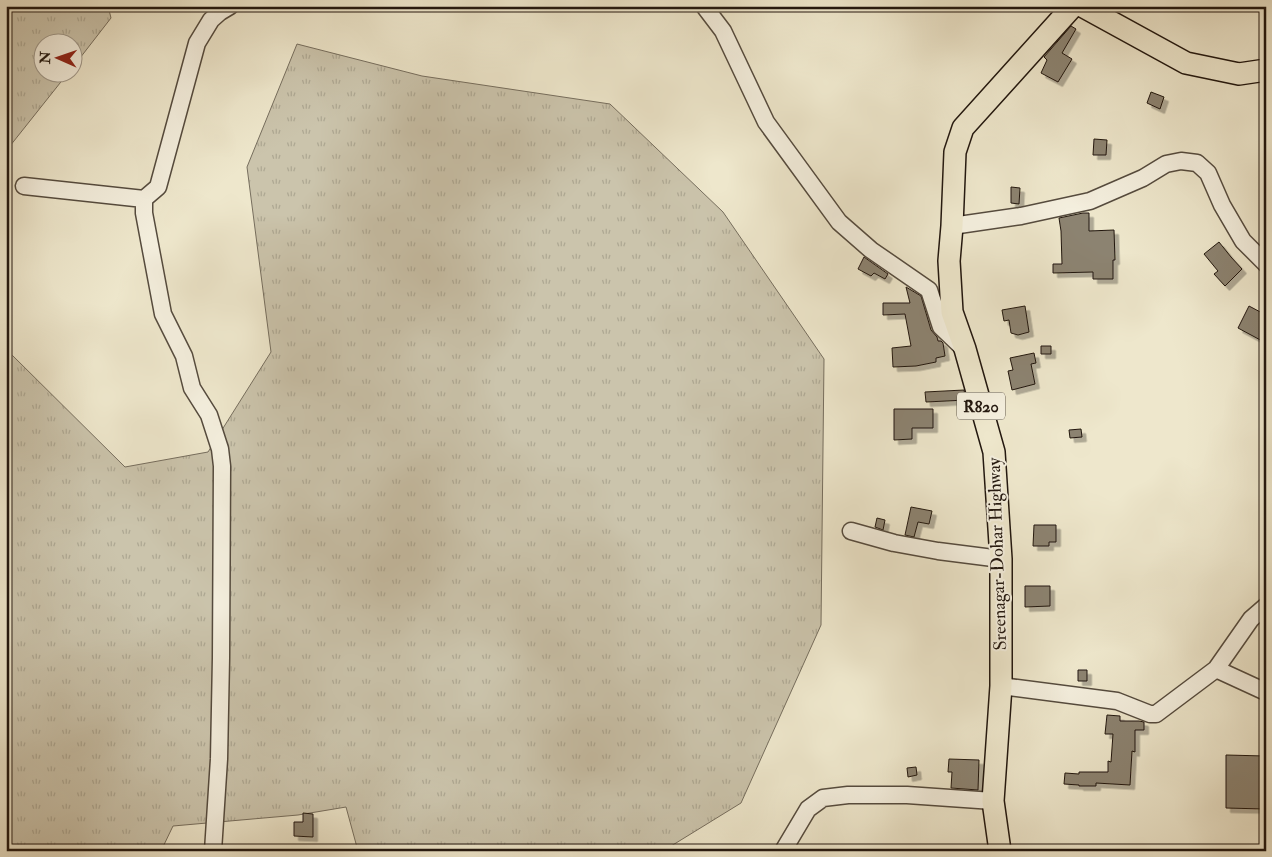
<svg xmlns="http://www.w3.org/2000/svg" width="1272" height="857" viewBox="0 0 1272 857" font-family="'IM FELL Double Pica',serif">
<style>
.grass{fill:url(#grass-tufts);stroke:#766e5e}
.building{fill:#8c8371;stroke:#22170f;filter:url(#shadow)}
.lines{fill:none;stroke-linecap:round;stroke-linejoin:round}
.minor-casing{stroke:#554b3e;stroke-width:19}
.major-casing{stroke:#22170f;stroke-width:24}
.minor{stroke:#f4efde;stroke-width:16}
.major{stroke:#eee7cc;stroke-width:21}
.labels{text-anchor:middle;stroke-width:4;stroke-linejoin:round;paint-order:stroke}
.shield{fill:#f4efde;stroke:#61584d;stroke-width:1}
.shield-label{font-size:16px;font-weight:bold;fill:#22170f}
.street-label{font-size:18px;fill:#22170f;stroke:#f4efde}
</style>
<defs>
<pattern id="grass-tufts" width="24" height="20" patternUnits="userSpaceOnUse" patternTransform="scale(1.25)"><rect width="24" height="20" fill="#cbc4ac"/><path d="M3 7l-1-3M5 7V3M7 7l1-3M15 17l-1-3M17 17v-4M19 17l1-3" fill="none" stroke="#aea893"/></pattern>
<filter id="shadow"><feDropShadow dx="4.5" dy="4.5" stdDeviation="0" flood-color="#0004"/></filter>
</defs>
<rect width="100%" height="100%" fill="#eee7cc"/>
<filter id="stains"><feTurbulence type="fractalNoise" baseFrequency=".004" numOctaves="4"/><feColorMatrix values="0 0 0 0 .2 0 0 0 0 .09 0 0 0 0 .02 0 0 0 .5 -.17"/></filter>
<radialGradient id="worn" r=".72"><stop offset=".6" stop-color="#630" stop-opacity="0"/><stop offset="1" stop-color="#630" stop-opacity=".3"/></radialGradient>
<path class="grass" d="M6,6H108L111,18L73,67L72,42H42V72L68,73L6,151Z
M297,44L422,76L610,104L723,212L824,359L821,625L741,803L663,851H358L346,807L298,815L173,826L161,851H6V320L11,354L125,467L208,452L271,352L247,167Z"/>
<path class="building" d="M1071,26L1076,29L1062,53L1072,59L1058,82L1041,73L1047,60L1044,57Z
M1151,92L1164,97L1160,109L1147,103Z
M1094,139L1107,140L1106,155H1093Z
M1011,187L1020,188L1019,204L1011,203Z
M1083,213H1089V231L1114,230L1115,260H1113V279H1093V272L1053,273V264H1062L1061,231L1059,218Z
M1219,242L1231,257L1242,269L1225,286L1214,274L1218,271L1204,254Z
M864,257L888,274L885,279L874,273L871,276L858,269Z
M906,287L921,296L931,330L937,337L938,341H941L943,343L945,356L936,358V362L916,366L893,367L892,348L911,346L905,314L883,315V303H910Z
M1025,306L1029,332L1018,335L1011,333L1009,320L1004,321L1002,310Z
M1249,306L1266,315V343L1238,328Z
M1041,346H1051V354H1041Z
M1034,353L1036,363L1031,364L1035,384L1012,390L1008,371L1013,370L1010,358Z
M964,390L966,400L926,402L925,392Z
M894,409H933V428H912V439L894,440Z
M1081,429L1082,437L1070,438L1069,430Z
M911,507L932,511L929,524L918,522L914,537L905,535Z
M877,518L885,520L883,530L875,527Z
M1034,525H1056V542H1049V546H1033Z
M1025,586H1050V606L1025,607Z
M1078,670H1087V681H1078Z
M1107,715L1120,716V721H1139L1144,722V730H1135V752L1132,751L1130,785L1096,783V786H1079V785L1064,784L1065,773L1079,774V772H1108V761L1111,762L1113,734H1105Z
M1226,755L1265,756V809L1226,808Z
M949,759L979,760L978,790L951,788L952,772H948Z
M916,767L917,775L908,777L907,768Z
M303,813L313,814V837L294,836V822H303Z"/>
<g class="lines">
<g class="minor-casing">
<path id="minor" d="M704,6L723,31L766,122L839,222L871,250L929,290L941,327L963,348
M24,186L144,199
M952,226L1021,216L1090,201L1143,178L1166,164L1181,161L1197,163L1208,173L1222,205L1243,241L1266,264
M851,531L894,543L938,551L1001,559
M1216,669L1266,692
M1001,686L1117,701L1150,714H1156L1216,669L1251,619L1266,606
M213,851L219,759L221,658L222,466L220,449L209,415L192,388L184,356L163,314L144,213V199L158,187L197,43L211,20L220,12L230,6
M783,851L808,809L823,798L848,795H907L993,801"/>
</g>
<g class="major-casing">
<path id="major" d="M1082,6L1186,63L1239,74L1266,70
M1000,851L993,801L1001,686V559L994,452L965,349L952,312L949,261L952,226L955,152L963,128L1073,6"/>
</g>
<use href="#minor" class="minor"/>
<use href="#major" class="major"/>
</g>
<g class="labels">
<rect class="shield" x="957" y="392.5" width="48" height="27" rx="4"/>
<g class="shield-label">
<text x="981" y="412">R820</text>
</g>
<g class="street-label">
<text transform="translate(997 554) rotate(-92)" y="6">Sreenagar-Dohar Highway</text>
</g>
</g>
<rect width="1272" height="857" fill="none" stroke="#eee7cc" stroke-width="25"/>
<rect x="8" y="8" width="1257" height="842" fill="none" stroke="#22170f" stroke-width="2.5"/>
<rect x="12" y="12" width="1247" height="832" fill="none" stroke="#22170f"/>
<g transform="translate(58 58) rotate(272)"><circle r="24" fill="#f4efde" stroke="#a0998b"/>
<path d="M0-4L9 19L0 12L-9 19Z" fill="#8f2418"/>
<text y="-8" font-size="14" font-weight="bold" text-anchor="middle" fill="#22170f">N</text>
</g>
<rect width="100%" height="100%" filter="url(#stains)"/>
<rect width="100%" height="100%" fill="url(#worn)"/>
</svg>
